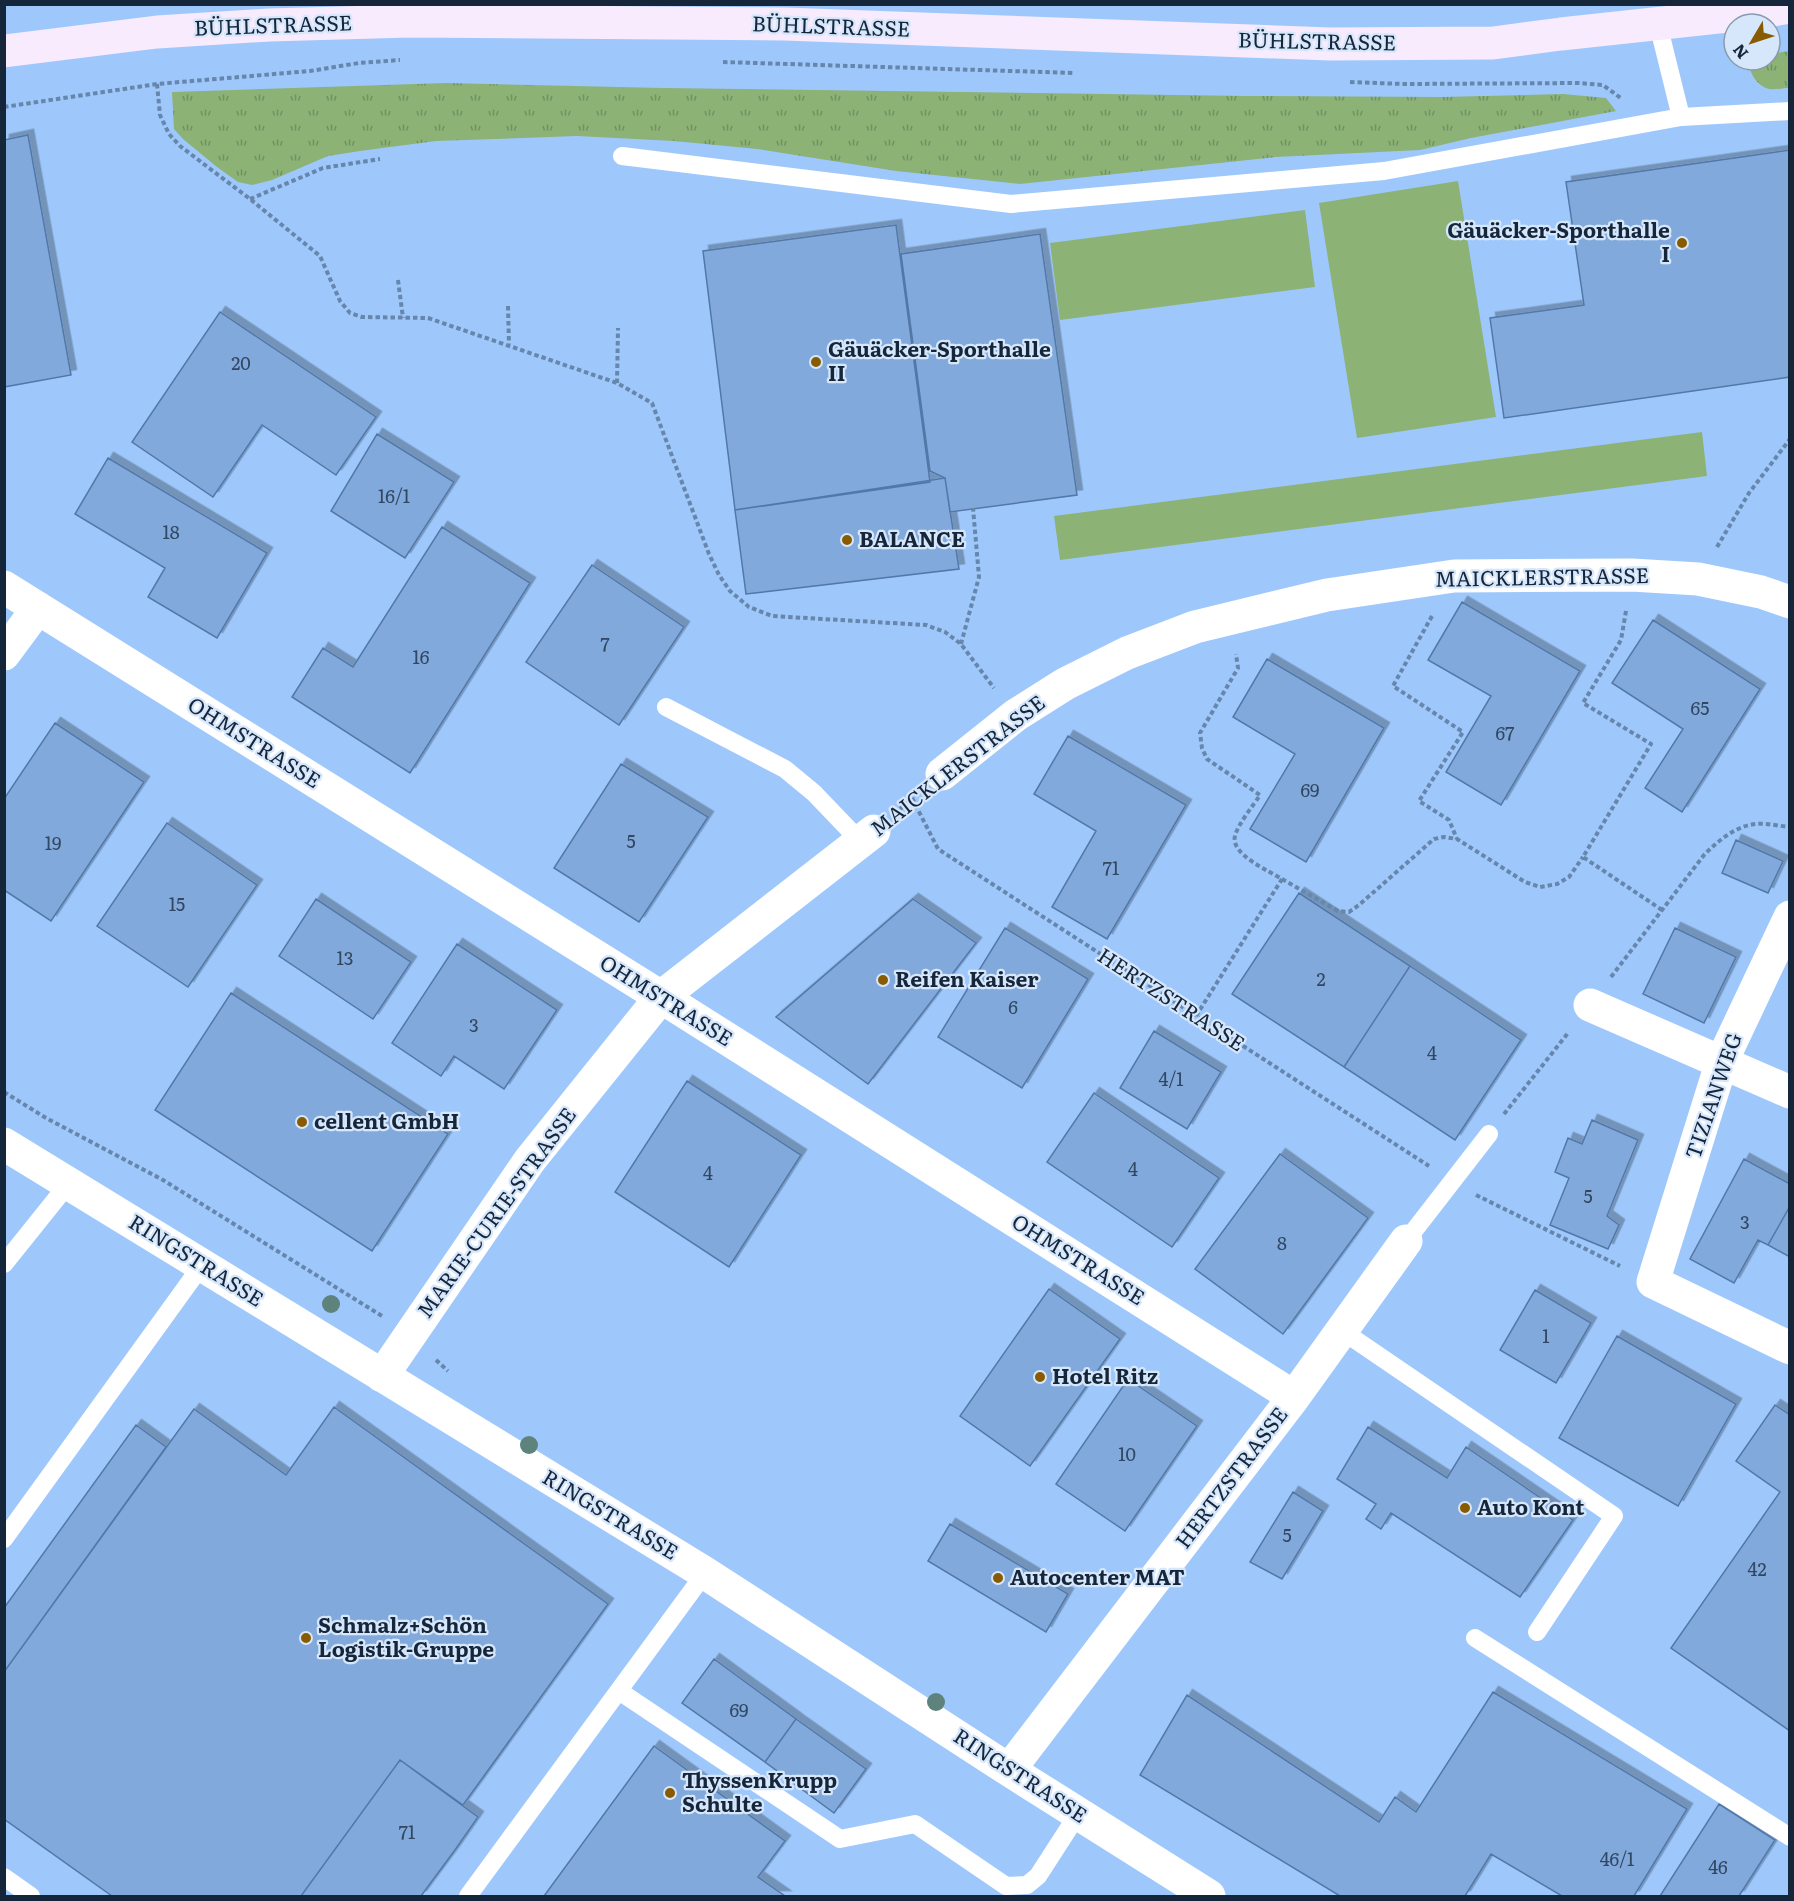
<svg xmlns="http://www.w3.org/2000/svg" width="1794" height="1901" viewBox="0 0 1794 1901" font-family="Literata,serif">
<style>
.grass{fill:url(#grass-tufts)}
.garden{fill:#8cb276}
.building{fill:#81a9dc;stroke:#5278a8;stroke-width:1.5;filter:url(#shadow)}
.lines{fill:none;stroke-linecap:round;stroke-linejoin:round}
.path{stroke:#6686ac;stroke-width:4;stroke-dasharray:4.5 3;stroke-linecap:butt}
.lane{stroke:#fff;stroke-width:18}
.street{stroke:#fff;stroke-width:33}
.secondary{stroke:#f8ebfe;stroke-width:33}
.tree{fill:#5e837c}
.poi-dot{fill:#895b00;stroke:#d6e7fc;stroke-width:2}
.labels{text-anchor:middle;stroke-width:4.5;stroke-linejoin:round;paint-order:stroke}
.number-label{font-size:18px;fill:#314762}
.street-label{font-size:21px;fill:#16263a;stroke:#d6e7fc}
.poi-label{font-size:21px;font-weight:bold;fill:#16263a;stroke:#d6e7fc;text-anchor:start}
</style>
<defs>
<pattern id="grass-tufts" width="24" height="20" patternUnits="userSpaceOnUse" patternTransform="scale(1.5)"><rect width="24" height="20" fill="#8cb276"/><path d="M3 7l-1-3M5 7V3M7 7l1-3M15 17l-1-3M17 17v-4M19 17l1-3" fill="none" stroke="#719162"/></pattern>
<filter id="shadow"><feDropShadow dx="5.5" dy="-5.5" stdDeviation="0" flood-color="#0004"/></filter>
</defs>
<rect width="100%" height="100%" fill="#9ec8fc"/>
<path class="grass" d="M1789,51V88C1784,88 1774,90 1769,89C1757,86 1749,73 1749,61L1770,60V54Z
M446,83L664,88L1248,96L1442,97L1563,94L1606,98L1616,111L1471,138L1420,150L1276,157L1020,184L896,171L757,149L674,141L577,136L436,141L360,151L328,156L272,180L252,185L238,182L217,167L183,139L174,129L172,92Z"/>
<path class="garden" d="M1458,181L1496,417L1357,438L1319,203Z
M1305,210L1315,287L1060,320L1050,243Z
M1702,432L1707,476L1060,560L1054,516Z"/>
<path class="building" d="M28,135L71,375L4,387V140Z
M1790,150V377L1504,418L1490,318L1584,305L1566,182Z
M896,225L930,482L735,510L703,251Z
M1040,234L1077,495L950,512L945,478L930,471L901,254Z
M220,312L376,417L336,475L262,425L213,497L132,442Z
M377,434L454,482L405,558L331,511Z
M108,458L267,553L217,638L148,597L165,568L75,514Z
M945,478L959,569L746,594L735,510Z
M442,527L530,583L410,773L292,697L323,648L353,667Z
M592,565L684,627L619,725L526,662Z
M1462,602L1580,671L1501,805L1446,772L1491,696L1428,660Z
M1653,620L1760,689L1682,812L1645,788L1683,729L1612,683Z
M1267,659L1384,728L1306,862L1250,829L1295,754L1233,717Z
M55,723L144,782L51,921L4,890V799Z
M1068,736L1186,805L1107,939L1052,907L1096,831L1034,794Z
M621,764L708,817L639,922L554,868Z
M167,823L257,885L188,987L97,926Z
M1736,840L1783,861L1768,893L1722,873Z
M1299,893L1410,966L1344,1067L1232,994Z
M316,899L411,962L373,1019L279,956Z
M913,899L976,943L868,1084L776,1017Z
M1005,928L1088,979L1022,1088L938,1037Z
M1675,928L1736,957L1704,1023L1643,994Z
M457,944L557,1010L504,1089L454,1056L441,1076L392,1043Z
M1410,966L1521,1040L1455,1140L1344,1067Z
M231,993L448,1134L372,1251L155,1110Z
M1154,1031L1221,1072L1187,1129L1120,1088Z
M687,1081L801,1155L729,1267L615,1192Z
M1094,1093L1219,1178L1172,1247L1047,1162Z
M1592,1120L1638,1140L1607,1216L1619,1225L1608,1249L1550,1225L1569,1178L1555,1172L1568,1138L1582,1144Z
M1280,1154L1368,1218L1283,1334L1195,1269Z
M1744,1159L1790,1184V1206L1768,1245L1758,1240L1734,1283L1690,1259Z
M1790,1206V1257L1768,1245Z
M1049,1289L1120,1339L1030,1466L960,1416Z
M1535,1290L1591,1323L1556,1383L1500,1350Z
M1617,1336L1736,1404L1678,1506L1559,1438Z
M1128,1379L1197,1426L1125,1531L1056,1484Z
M1775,1405L1790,1415V1731L1671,1648L1780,1492L1736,1461Z
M334,1407L608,1604L463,1805L400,1760L301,1896H112L4,1819V1672L194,1409L286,1475Z
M136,1425L166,1447L4,1672V1608Z
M1368,1427L1447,1478L1466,1447L1573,1520L1520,1597L1391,1513L1381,1529L1366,1519L1376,1504L1337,1479Z
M1293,1492L1323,1511L1282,1579L1250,1562Z
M950,1524L1068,1594L1046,1632L928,1561Z
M714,1659L796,1719L765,1762L682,1703Z
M1493,1692L1687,1809L1634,1896H1562L1491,1854L1465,1896H1340L1140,1775L1187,1695L1379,1822L1395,1797L1416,1812Z
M796,1719L866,1769L834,1813L765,1762Z
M654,1746L785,1841L758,1877L785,1896H544Z
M400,1760L478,1817L455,1850L421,1896H301Z
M1719,1804L1775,1840L1739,1896H1660Z"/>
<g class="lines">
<path class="path" d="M723,62L1075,73
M1350,82L1403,84L1579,83L1603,85L1622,99
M157,84L160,115L169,134L180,146L250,199L320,256L340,301L350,313L362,317L428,318L617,383L652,403L709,554L719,575L730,591L749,607L772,616L926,625L945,632L961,644L994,688
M4,107L157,84L310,71L359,63L400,60
M250,199L323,168L380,159
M398,280L403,318
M508,306L509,344
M617,383L618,328
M1717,547L1749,493L1790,439
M1626,611L1621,640L1583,703L1651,744L1583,857L1662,910
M1432,616L1393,686L1463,732L1419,801L1449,820L1457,839
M961,644L979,577L973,508
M912,798L938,849L1429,1166
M900,809L912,798
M1282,879L1338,911L1349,912L1359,905L1434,839L1444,837L1457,839L1525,882L1540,887L1557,884L1569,877L1583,857
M1611,977L1704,855C1718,841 1735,826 1756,824C1767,823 1779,826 1790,827
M1196,1016L1282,879C1269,871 1230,854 1235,836C1238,824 1253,806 1260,795L1207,759L1202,748L1200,733L1238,668L1236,654
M4,1092L46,1118L163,1180L382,1316
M1504,1114L1568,1033
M1476,1195L1620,1266
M436,1360L448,1371"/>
<path class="lane" d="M1658,24L1681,117L1790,111
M622,156L1011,204L1384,171L1681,117
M666,707L785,769L814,793L861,842
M1406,1241L1489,1134
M4,1264L69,1183
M1341,1330L1614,1516L1537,1632
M4,1539L202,1265
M1475,1638L1790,1837
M619,1691L840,1839L915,1824L1006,1886L1027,1885L1038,1876L1078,1814
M4,1877L31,1896
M468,1896L705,1573"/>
<path class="street" d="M4,587L661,997L1294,1397
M4,654L38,608
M942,774L1016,715L1065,684L1127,653L1195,627L1327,595L1454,576L1632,575L1698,579L1761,592L1790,602
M1790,917L1722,1061L1653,1282L1790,1348
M1590,1005L1790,1092
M4,1144L705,1573L1009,1770L1209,1896
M382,1376L530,1160L661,997L874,831
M1009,1770L1294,1397L1406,1241"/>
<path class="secondary" d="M4,51L157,32L269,25L410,21L785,24L1330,44L1493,43L1561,34L1755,13L1790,7"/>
</g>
<g class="tree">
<circle cx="331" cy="1304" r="9"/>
<circle cx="529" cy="1445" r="9"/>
<circle cx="936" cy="1702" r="9"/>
</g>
<g class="poi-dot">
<circle cx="1682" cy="243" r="6"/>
<circle cx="816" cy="362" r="6"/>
<circle cx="847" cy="540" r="6"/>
<circle cx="883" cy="980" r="6"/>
<circle cx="302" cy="1122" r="6"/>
<circle cx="1040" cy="1377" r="6"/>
<circle cx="1465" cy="1508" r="6"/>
<circle cx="998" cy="1578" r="6"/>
<circle cx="306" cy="1638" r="6"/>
<circle cx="670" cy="1793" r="6"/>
</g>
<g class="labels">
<g class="number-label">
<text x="241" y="370">20</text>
<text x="394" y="503">16/1</text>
<text x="171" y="539">18</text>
<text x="605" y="651">7</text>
<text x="421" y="664">16</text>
<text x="1700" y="715">65</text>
<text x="1505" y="740">67</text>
<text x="1310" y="797">69</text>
<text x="631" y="848">5</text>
<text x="53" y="850">19</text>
<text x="1111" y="875">71</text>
<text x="177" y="911">15</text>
<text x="345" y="965">13</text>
<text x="1321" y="986">2</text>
<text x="1013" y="1014">6</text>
<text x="474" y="1032">3</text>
<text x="1432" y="1060">4</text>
<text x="1171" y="1086">4/1</text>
<text x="1133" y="1176">4</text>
<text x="708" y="1180">4</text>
<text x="1588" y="1203">5</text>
<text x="1745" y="1229">3</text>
<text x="1282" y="1250">8</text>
<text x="1546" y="1343">1</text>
<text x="1127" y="1461">10</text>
<text x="1287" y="1542">5</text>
<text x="1757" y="1576">42</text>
<text x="739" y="1717">69</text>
<text x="407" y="1839">71</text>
<text x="1617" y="1866">46/1</text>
<text x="1718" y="1874">46</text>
</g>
<g class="street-label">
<text transform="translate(273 26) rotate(-2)" y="7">BÜHLSTRASSE</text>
<text transform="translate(831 27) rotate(2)" y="7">BÜHLSTRASSE</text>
<text transform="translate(1317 42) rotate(1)" y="7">BÜHLSTRASSE</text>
<text transform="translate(1542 578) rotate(-1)" y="7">MAICKLERSTRASSE</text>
<text transform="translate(254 743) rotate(32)" y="7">OHMSTRASSE</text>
<text transform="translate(958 766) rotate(-38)" y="7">MAICKLERSTRASSE</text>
<text transform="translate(1171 1000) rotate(33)" y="7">HERTZSTRASSE</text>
<text transform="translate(666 1001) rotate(32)" y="7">OHMSTRASSE</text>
<text transform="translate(1714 1096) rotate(-71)" y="7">TIZIANWEG</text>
<text transform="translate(497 1213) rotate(-54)" y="7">MARIE-CURIE-STRASSE</text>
<text transform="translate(1078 1260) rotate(32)" y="7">OHMSTRASSE</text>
<text transform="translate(196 1261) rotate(32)" y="7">RINGSTRASSE</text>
<text transform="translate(1232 1478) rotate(-53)" y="7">HERTZSTRASSE</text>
<text transform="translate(610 1515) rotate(31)" y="7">RINGSTRASSE</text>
<text transform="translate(1020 1776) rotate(33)" y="7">RINGSTRASSE</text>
</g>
<g class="poi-label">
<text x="1670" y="238" text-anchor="end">Gäuäcker-Sporthalle<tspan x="1670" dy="24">I</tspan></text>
<text x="828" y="357">Gäuäcker-Sporthalle<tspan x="828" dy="24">II</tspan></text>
<text x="859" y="547">BALANCE</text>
<text x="895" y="987">Reifen Kaiser</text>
<text x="314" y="1129">cellent GmbH</text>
<text x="1052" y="1384">Hotel Ritz</text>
<text x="1477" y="1515">Auto Kont</text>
<text x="1010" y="1585">Autocenter MAT</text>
<text x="318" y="1633">Schmalz+Schön<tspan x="318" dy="24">Logistik-Gruppe</tspan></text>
<text x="682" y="1788">ThyssenKrupp<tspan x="682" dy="24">Schulte</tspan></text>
</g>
</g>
<rect width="1794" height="1901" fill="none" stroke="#16263a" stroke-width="12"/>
<g transform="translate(1752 42) rotate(231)"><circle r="28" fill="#d6e7fc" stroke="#899aae" stroke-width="1.5"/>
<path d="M0-4.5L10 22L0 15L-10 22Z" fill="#895b00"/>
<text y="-9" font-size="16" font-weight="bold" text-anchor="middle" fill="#16263a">N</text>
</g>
</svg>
